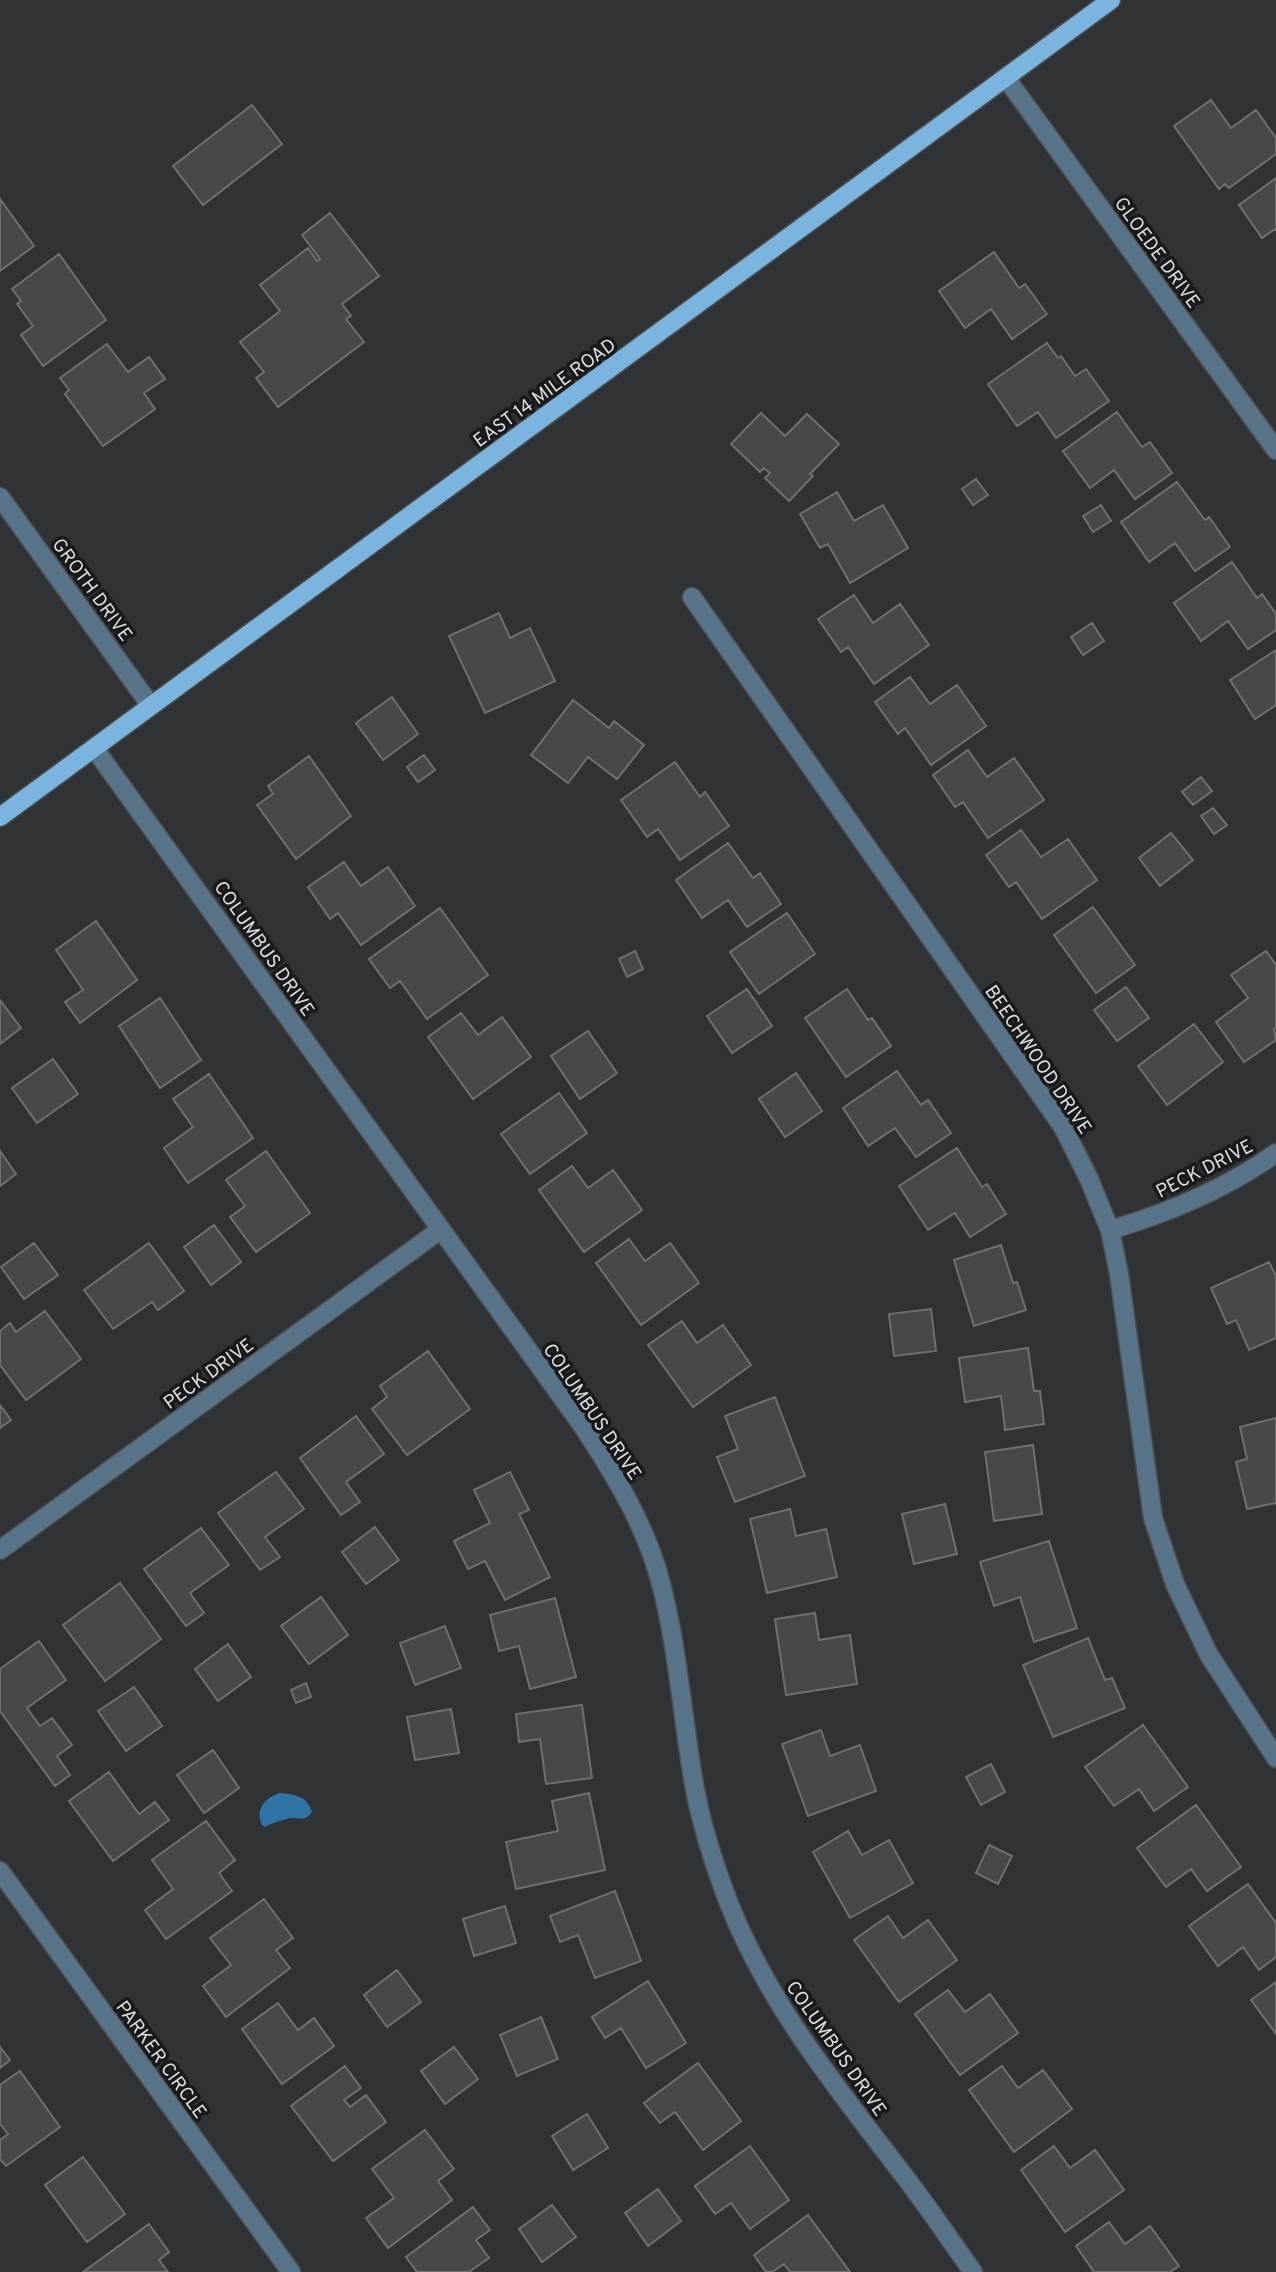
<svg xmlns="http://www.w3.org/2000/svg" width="1276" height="2272" viewBox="0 0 1276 2272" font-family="Overpass,sans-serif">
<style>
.water{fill:#2f74a4}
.building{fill:#46484b;stroke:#6d7072;stroke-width:2}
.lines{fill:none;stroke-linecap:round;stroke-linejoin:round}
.minor-casing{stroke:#4c4e50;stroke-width:21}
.major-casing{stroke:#4c4e50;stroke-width:21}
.minor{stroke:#597489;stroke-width:18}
.major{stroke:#7bb4df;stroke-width:18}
.labels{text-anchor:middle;stroke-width:7;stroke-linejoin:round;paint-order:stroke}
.street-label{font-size:19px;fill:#dcdedf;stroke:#191a1b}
</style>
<rect width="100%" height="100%" fill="#303335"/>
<path class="water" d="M279,1793C294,1794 308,1796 312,1812C304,1824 297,1815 287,1819C280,1821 272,1823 265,1827L262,1825C255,1809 264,1799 279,1793Z"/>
<path class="building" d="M1211,100L1231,128L1256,110L1276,138V154L1229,188L1225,184L1219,189L1174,126Z
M252,105L282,144L203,205L173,166Z
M1276,178V230L1275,229L1262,238L1239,205Z
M0,199L34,246L0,271Z
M330,213L379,276L342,304L351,316L346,319L364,342L278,407L256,378L264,372L240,342L280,311L260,285L308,248L317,261L320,259L302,235Z
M994,252L1019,288L1025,284L1047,314L1012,339L991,309L965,328L939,291Z
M59,254L106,320L43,366L21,335L33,326L17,304L21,301L12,289Z
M1047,343L1058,358L1061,356L1075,376L1086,369L1109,401L1056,438L1038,412L1017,426L988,384Z
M107,344L128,372L149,357L165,379L144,393L155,409L103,446L65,394L69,390L60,378Z
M1117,412L1142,447L1150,442L1172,473L1135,499L1114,470L1090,488L1063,451Z
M761,413L785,436L807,414L839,444L810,474L813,476L789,501L765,478L770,473L764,468L760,472L731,444Z
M976,479L988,495L973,505L962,489Z
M1177,482L1205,520L1209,517L1230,547L1195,571L1175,543L1149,562L1121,522Z
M837,492L854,521L883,505L908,548L850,583L828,544L820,548L800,514Z
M1101,505L1111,521L1093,532L1083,516Z
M1232,562L1257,598L1262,594L1276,614V630L1248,649L1228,621L1201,641L1174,603Z
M854,595L873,623L900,604L929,645L874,684L848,647L841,652L818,619Z
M499,613L510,638L530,628L555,681L485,713L449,636Z
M1092,623L1104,641L1083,655L1071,637Z
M1276,650V705L1255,719L1230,680Z
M910,677L930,704L957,685L986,726L931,765L905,728L898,734L875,702Z
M392,697L418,734L383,760L356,723Z
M573,700L609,728L614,721L644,745L617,779L588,757L568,783L531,755Z
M968,750L987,777L1014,758L1044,800L988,838L963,802L955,807L933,775Z
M424,755L435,770L418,782L407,767Z
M309,756L351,816L296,859L257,805L273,794L268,786Z
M675,762L700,797L705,792L729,826L680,860L658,829L647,837L621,800Z
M1201,777L1212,791L1193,805L1182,792Z
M1213,808L1227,825L1214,834L1201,816Z
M1021,830L1041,857L1068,839L1097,880L1042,919L1016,882L1009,887L986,855Z
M1171,833L1193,860L1160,886L1139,858Z
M728,843L753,878L760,873L781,904L747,927L728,900L702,918L676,880Z
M344,862L361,886L388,867L415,906L361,945L338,913L330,919L308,887Z
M1093,907L1135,965L1096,993L1054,935Z
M440,908L488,975L427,1019L400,981L390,988L369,959Z
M787,913L815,954L759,994L730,952Z
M96,921L137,980L80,1023L65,1002L83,990L56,950Z
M635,951L643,969L627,977L619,959Z
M1266,951L1276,965V1027L1274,1029L1276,1040L1244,1062L1216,1022L1248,998L1231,975Z
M1126,987L1149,1018L1117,1041L1094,1010Z
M747,989L772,1026L732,1053L707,1016Z
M847,989L868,1020L872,1018L891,1046L846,1077L805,1018Z
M160,998L201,1060L160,1088L119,1026Z
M0,1000L21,1028L0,1044Z
M461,1013L478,1035L502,1017L531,1057L473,1099L428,1037Z
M1194,1024L1223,1062L1167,1105L1138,1066Z
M588,1031L617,1073L580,1099L551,1056Z
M53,1059L78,1094L37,1123L12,1088Z
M897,1071L921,1105L928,1100L951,1133L916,1157L895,1128L868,1146L843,1108Z
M796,1073L822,1111L785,1137L759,1099Z
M209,1074L253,1138L188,1183L164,1148L193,1127L173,1099Z
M559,1093L587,1133L530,1174L501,1134Z
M957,1148L982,1187L987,1184L1006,1214L970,1237L955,1213L928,1230L899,1186Z
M0,1151L16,1174L0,1186Z
M266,1151L310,1213L256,1252L230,1217L245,1206L226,1180Z
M572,1166L588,1188L613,1170L642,1210L584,1252L539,1190Z
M214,1225L241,1262L211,1285L184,1247Z
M629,1239L645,1261L670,1243L699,1283L641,1325L596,1263Z
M34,1243L58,1275L24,1299L1,1267Z
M149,1243L184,1291L158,1310L152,1302L113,1329L84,1290Z
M1001,1245L1013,1283L1017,1282L1026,1310L974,1326L954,1260Z
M1269,1262L1276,1276V1338L1249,1350L1236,1320L1227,1324L1211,1288Z
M931,1309L936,1351L894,1356L889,1314Z
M45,1311L81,1359L26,1400L0,1365V1331L10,1323L16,1332Z
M682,1321L697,1343L723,1325L751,1365L693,1407L648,1345Z
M1028,1348L1034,1391H1040L1044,1424L1005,1430L1001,1396L965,1402L959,1358Z
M428,1351L470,1409L407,1455L372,1409L387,1397L380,1386Z
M775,1397L805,1476L735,1502L717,1457L738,1449L725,1416Z
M0,1405L11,1420L0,1428Z
M356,1416L384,1454L346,1482L360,1502L341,1515L300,1458Z
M1276,1418V1503L1247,1509L1236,1462L1247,1459L1240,1427Z
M1033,1445L1042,1514L994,1521L985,1452Z
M276,1472L304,1509L265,1537L280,1557L260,1570L218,1513Z
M510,1472L529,1510L519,1514L550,1577L505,1600L485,1561L468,1569L454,1541L490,1523L474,1490Z
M945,1504L957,1554L914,1564L902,1514Z
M790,1509L796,1536L826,1529L837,1577L767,1593L750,1519Z
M375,1527L399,1560L366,1584L342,1552Z
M201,1528L229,1565L190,1593L204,1613L186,1626L144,1569Z
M1049,1541L1077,1628L1034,1642L1020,1597L994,1606L980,1562Z
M120,1583L161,1639L105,1681L63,1625Z
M321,1597L348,1635L309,1664L281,1626Z
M555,1598L576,1677L530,1689L519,1646L499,1651L490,1615Z
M815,1613L819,1640L850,1635L857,1684L786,1695L775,1619Z
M445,1626L461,1668L415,1685L400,1643Z
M1088,1638L1105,1680L1112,1678L1125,1708L1053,1737L1023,1665Z
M39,1641L66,1680L27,1708L40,1726L52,1718L72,1745L57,1756L70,1775L55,1786L0,1711V1669Z
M228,1644L251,1677L218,1701L195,1669Z
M306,1683L311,1697L296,1703L291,1690Z
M134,1687L162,1726L126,1751L98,1711Z
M582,1705L592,1778L546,1784L540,1739L519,1742L516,1714Z
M451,1709L459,1753L415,1760L407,1717Z
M1143,1725L1188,1787L1154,1811L1139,1789L1114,1806L1085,1767Z
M821,1730L830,1756L860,1745L876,1791L808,1816L782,1744Z
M213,1750L239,1788L204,1813L177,1775Z
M991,1764L1005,1792L981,1805L966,1777Z
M109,1772L139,1814L155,1802L169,1820L113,1861L69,1801Z
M589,1793L605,1870L516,1889L506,1842L558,1831L552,1801Z
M1196,1805L1241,1867L1207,1891L1191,1869L1166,1887L1137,1848Z
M206,1821L235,1860L219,1873L232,1891L166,1939L145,1910L173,1889L152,1860Z
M848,1831L862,1855L889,1840L913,1883L850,1918L813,1852Z
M989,1845L1012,1856L998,1884L976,1873Z
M1248,1884L1276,1923V1957L1259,1970L1243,1947L1218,1966L1189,1926Z
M615,1891L641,1961L595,1978L578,1935L560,1942L550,1916Z
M264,1899L293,1938L276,1950L290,1968L226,2017L203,1986L231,1965L210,1938Z
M505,1906L516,1943L474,1956L463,1919Z
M888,1916L903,1938L928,1920L957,1960L899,2002L854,1940Z
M397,1970L421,2002L387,2027L364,1995Z
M648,1981L686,2043L646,2068L621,2028L605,2038L592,2017Z
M1276,1982V2034L1251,2000Z
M948,1990L965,2012L990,1994L1018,2033L960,2075L915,2014Z
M278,2003L298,2030L314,2018L334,2046L282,2084L242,2029Z
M541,2017L558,2059L517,2076L500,2035Z
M0,2047L10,2060L0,2068Z
M454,2047L478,2079L445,2104L421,2071Z
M698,2063L741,2121L703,2150L675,2112L660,2123L644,2103Z
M345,2066L361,2088L344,2100L350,2107L366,2095L386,2122L333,2161L291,2106Z
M1002,2066L1018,2088L1043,2070L1072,2109L1014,2152L969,2090Z
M20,2071L60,2127L6,2166L0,2159V2140L8,2134L0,2124V2085Z
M587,2114L608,2148L573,2170L552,2136Z
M425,2130L454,2169L438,2181L452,2200L388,2248L366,2218L394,2198L372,2169Z
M750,2146L789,2200L750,2229L731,2203L715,2214L695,2186Z
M1054,2146L1070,2168L1095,2150L1124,2190L1065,2232L1021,2170Z
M83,2157L125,2214L87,2242L45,2185Z
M658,2189L681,2221L648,2246L625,2213Z
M552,2205L576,2237L542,2262L519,2229Z
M473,2207L490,2230L476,2240L489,2258L469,2272H417L406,2257Z
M808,2215L850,2272H790L784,2264L772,2272H766L754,2255Z
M1109,2222L1125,2244L1150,2226L1179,2266L1170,2272H1094L1076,2246Z
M149,2224L169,2252L159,2260L168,2272H83Z"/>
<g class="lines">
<g class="minor-casing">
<path id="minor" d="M1006,78L1276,450
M0,497L151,706
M692,597L1063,1127L1089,1179L1110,1230L1119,1274L1153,1518L1175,1584L1209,1655L1276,1758
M94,748L582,1425C613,1472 645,1524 660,1580C678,1647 682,1716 694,1784C701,1824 714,1864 728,1901C769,2006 838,2089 905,2177C929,2208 950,2240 973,2272
M1110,1230C1168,1213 1226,1189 1276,1153
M0,1550L440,1230
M0,1871L291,2272"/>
</g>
<g class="major-casing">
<path id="major" d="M0,817L1111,0"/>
</g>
<use href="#minor" class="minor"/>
<use href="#major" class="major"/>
</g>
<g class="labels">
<g class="street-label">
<text transform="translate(1158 252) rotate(54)" y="7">GLOEDE DRIVE</text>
<text transform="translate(544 392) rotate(-36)" y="7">EAST 14 MILE ROAD</text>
<text transform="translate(93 589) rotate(54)" y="7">GROTH DRIVE</text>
<text transform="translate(265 948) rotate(55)" y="7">COLUMBUS DRIVE</text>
<text transform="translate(1039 1059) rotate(56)" y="7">BEECHWOOD DRIVE</text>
<text transform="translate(1204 1168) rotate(-27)" y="7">PECK DRIVE</text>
<text transform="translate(208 1373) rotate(-36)" y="7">PECK DRIVE</text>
<text transform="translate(593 1411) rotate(56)" y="7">COLUMBUS DRIVE</text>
<text transform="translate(837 2048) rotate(55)" y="7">COLUMBUS DRIVE</text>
<text transform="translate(162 2059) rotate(54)" y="7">PARKER CIRCLE</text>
</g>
</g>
</svg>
